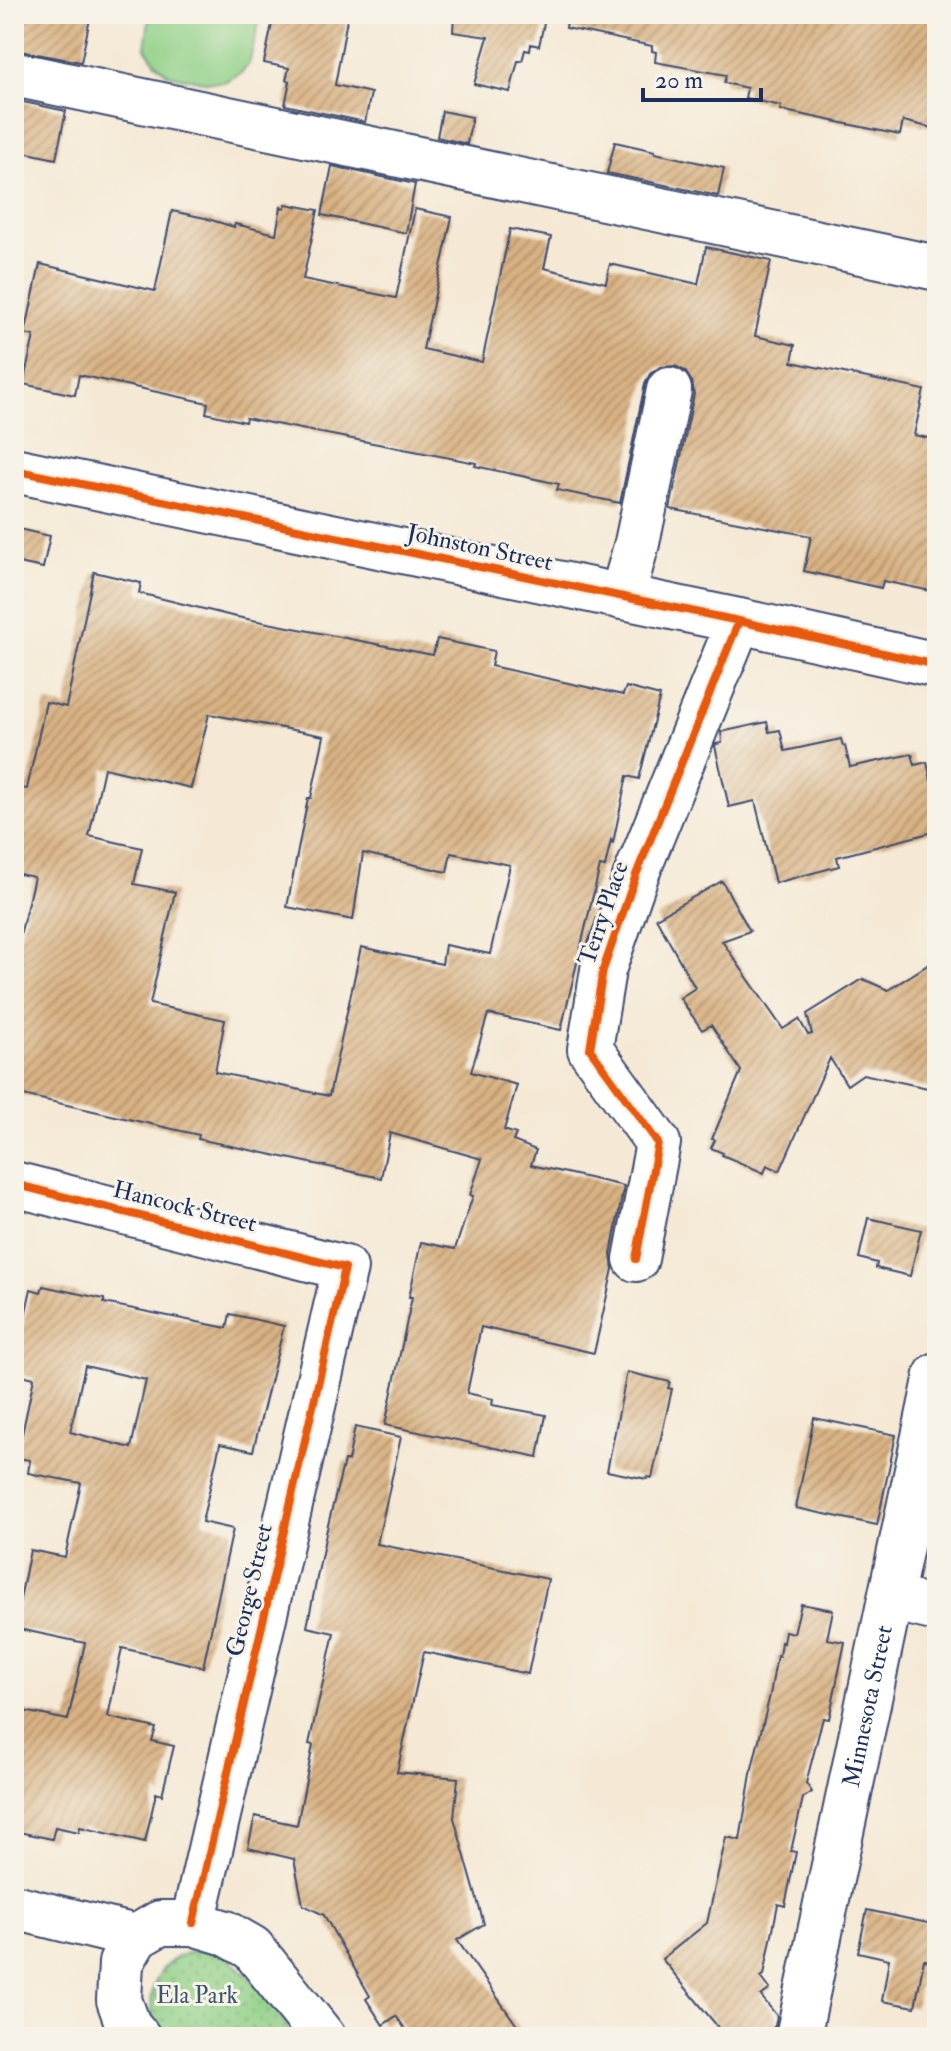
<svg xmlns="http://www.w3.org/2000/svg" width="951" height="2051" viewBox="0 0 951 2051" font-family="'IM FELL Double Pica',serif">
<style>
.grass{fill:#90d087;stroke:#568072;stroke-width:2}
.park{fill:url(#park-dots);stroke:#568072;stroke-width:2}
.building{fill:url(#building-hatch);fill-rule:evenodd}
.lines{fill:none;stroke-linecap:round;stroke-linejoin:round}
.minor-casing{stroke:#3c4b70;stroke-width:48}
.minor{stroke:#fff;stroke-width:44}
.cycleway-casing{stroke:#f7f3e8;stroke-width:13}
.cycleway{stroke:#e8590c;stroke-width:8}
.labels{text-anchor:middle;stroke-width:6;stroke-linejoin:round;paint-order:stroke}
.street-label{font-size:24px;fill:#1b2f5e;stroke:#f7f3e8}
.park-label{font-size:24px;fill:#385768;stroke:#f7f3e8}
</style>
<defs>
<pattern id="park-dots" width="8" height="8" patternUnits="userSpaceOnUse" patternTransform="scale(2)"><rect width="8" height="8" fill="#90d087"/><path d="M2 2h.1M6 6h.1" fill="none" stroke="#75a972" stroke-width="1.8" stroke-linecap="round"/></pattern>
<pattern id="building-hatch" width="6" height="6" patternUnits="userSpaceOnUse" patternTransform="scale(2)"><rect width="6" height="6" fill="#d9b282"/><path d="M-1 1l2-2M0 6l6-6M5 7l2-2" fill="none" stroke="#af916e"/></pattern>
</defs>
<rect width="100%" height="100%" fill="#f7f3e8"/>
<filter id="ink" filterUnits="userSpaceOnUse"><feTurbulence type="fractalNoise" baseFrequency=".0125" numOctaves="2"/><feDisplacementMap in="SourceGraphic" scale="16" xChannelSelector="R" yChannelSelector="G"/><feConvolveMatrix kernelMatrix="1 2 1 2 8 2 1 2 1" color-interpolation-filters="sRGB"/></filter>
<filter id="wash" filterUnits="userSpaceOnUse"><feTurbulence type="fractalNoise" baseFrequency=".006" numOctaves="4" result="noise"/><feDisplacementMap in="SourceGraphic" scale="32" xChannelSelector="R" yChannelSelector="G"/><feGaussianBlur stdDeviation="1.8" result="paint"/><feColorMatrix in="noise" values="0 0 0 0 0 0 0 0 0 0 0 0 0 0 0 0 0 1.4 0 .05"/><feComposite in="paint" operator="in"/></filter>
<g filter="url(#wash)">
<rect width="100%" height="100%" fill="#f5e9d5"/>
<path class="grass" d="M150,14H261L249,64L241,73L224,82H205L168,74L156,63L145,48Z"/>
<path class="park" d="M195,1951C203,1951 212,1950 220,1954C241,1961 280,2017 296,2037H163C160,2034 156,2031 154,2027C154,2026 153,2015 152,2014C148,1982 163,1958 195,1951Z"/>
<g id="blocks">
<path class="building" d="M14,14H91L81,62L14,50Z
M274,14H348L335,85L371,93L365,122L285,105L290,81L286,80L289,68L264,63Z
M454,14H546L539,46L531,44L530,51L525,50L522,61H518L510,92L474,84L488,37L453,32Z
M568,14H937V129L903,121L900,135L780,110L781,106L745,98L747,88L724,83L726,75L655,62L656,52L652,51V46L566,28Z
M14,100L66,111L56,159L23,152L24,148L14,145Z
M442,111L472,117L467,144L437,137Z
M615,142L655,151V153L724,168L718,196L607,173Z
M332,166L415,184L406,233L322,215Z
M286,204L318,210L303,279L396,298L415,209L452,217L423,349L482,362L510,229L551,237L544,268L606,283L610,264L698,284L706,247L771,261L755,336L795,345L792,362L924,390L914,435L937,440V586L933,585L931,591L883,581L881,588L804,571L811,536L670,509L694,394L692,382L685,371L675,366L660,367L650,374L645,384L620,503L557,490L559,484L475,466L476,463L270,423L246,418L245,422L206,413L208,403L79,375L75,395L23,384L34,336L25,334L40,264L155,291L172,211L205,218L234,227L235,224L276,234L281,207L285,208Z
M14,528L50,536L43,568L14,562Z
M94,572L141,583L139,593L232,616L433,655L437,639L494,651L491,666L623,695L626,687L660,696L639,779L627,776L613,843L611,840L605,867L600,866L561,1030L488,1014L471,1072L517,1085L504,1130L516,1134L513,1141L536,1150L531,1165L624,1186L611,1254L613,1269L594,1353L481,1327L467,1393L493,1399L492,1405L546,1415L538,1457L385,1425L412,1297H409L421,1242L455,1249L473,1196L470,1195L482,1159L390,1133L381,1178L198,1139L199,1135L14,1093V961L34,877L14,873V815L20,788L27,789L46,702L66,707ZM209,714L324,736L311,798H308L287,907L353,920L363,853L447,872L451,853L510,865L490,954L445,945L442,964L361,947L329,1096L215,1072L225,1020L150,1004L175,892L134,884L142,848L89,836L104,768L191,788Z
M767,722L769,732L780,730L785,751L841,739L843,746H845L850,767L912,754L915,765L927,762L937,807V831L837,857L839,866L775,883L755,801L729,807L715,746L716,744L722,743L721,732Z
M722,881L750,931L722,941L783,1029L799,1019L808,1035L812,1034L807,1014L863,979L888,990L937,959V1090L863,1074L847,1085L830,1058L780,1171L767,1165L764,1173L722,1155L723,1153L711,1148L715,1140L712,1139L741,1071L711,1025L702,1030L680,998L695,988L656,918Z
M868,1218L921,1230L910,1276L876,1268L877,1263L859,1258Z
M43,1286L104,1299V1303L227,1328L230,1314L284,1326L253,1451L220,1444L202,1522L233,1529L203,1667L122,1648L108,1717L156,1728L152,1741L174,1746L162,1795L156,1793L145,1842L80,1827L79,1832L55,1827L52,1839L14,1831V1709L68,1720L85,1643L14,1628L30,1550L65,1557L81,1483L28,1473L30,1460L17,1458L34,1378L14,1373V1337L20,1339L31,1289L41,1292ZM85,1366L146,1380L131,1448L70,1432Z
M627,1372L670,1382L668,1388L672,1389L652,1478L648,1477L647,1479L607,1471Z
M814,1418L896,1435L877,1525L796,1508Z
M355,1427L401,1437L377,1544L548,1579L528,1674L424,1652L397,1772L458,1778L454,1818L484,1924L457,1940L525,2037H411L396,2016L383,2025L366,1999L370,1996L324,1915L303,1905L294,1859L248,1848L255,1816L297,1825L313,1745L309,1744L334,1633L307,1627L326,1533L344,1461H348Z
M801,1604L833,1610L827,1639L845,1642L829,1719L823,1718L806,1783L812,1792L803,1798L791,1851L796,1852L785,1906L778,1904L764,1975L761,1977L770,1989L761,1996L777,2016L775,2026L761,2037H726L662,1959L707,1923L726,1837L740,1840L752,1768L770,1695L777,1655L779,1656L781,1642L783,1643L785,1631L794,1633Z
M867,1910L937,1925V1962L924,1960L915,2007L882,2001L889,1959L858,1952Z"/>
</g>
</g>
<g filter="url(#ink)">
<use href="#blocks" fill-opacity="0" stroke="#3c4b70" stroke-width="2"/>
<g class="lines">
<g class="minor-casing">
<g id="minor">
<path d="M14,74L937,268"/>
<path d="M14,470L739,621L937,665"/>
<path d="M622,597L637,543L669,390"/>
<path d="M14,1184L345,1268L193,1923"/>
<path d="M636,1259L658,1143L590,1049L603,970L636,875L739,621"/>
<path d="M891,1598L937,1609"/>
<path d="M14,1907L136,1937"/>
<path d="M138,2037L128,2025L119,2000L121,1963L136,1937L160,1923H193L226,1933L252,1948L323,2037"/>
<path id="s1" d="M798,2037L937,1375"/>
</g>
</g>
<use href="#minor" class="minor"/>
<g class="cycleway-casing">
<path id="cycleway" d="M14,470L739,621L937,665
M14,1184L345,1268L193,1923
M636,1259L658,1143L590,1049L603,970L636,875L739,621"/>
</g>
<use href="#cycleway" class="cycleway"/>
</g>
</g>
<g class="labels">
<g class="street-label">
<text transform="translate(480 547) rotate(12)" y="8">Johnston Street</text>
<text transform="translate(603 913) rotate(-71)" y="8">Terry Place</text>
<text transform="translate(185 1206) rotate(14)" y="8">Hancock Street</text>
<text transform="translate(249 1590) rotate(-77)" y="8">George Street</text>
<text dy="8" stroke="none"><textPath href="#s1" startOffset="338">Minnesota Street</textPath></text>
</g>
<g class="park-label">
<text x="197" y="2003">Ela Park</text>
</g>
</g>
<rect width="951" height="2051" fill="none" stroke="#f7f3e8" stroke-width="48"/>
<path d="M643 88v12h118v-12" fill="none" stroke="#1b2f5e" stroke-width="4"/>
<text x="655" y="88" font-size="24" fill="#1b2f5e" stroke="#f7f3e8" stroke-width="6" paint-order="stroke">20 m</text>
</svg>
